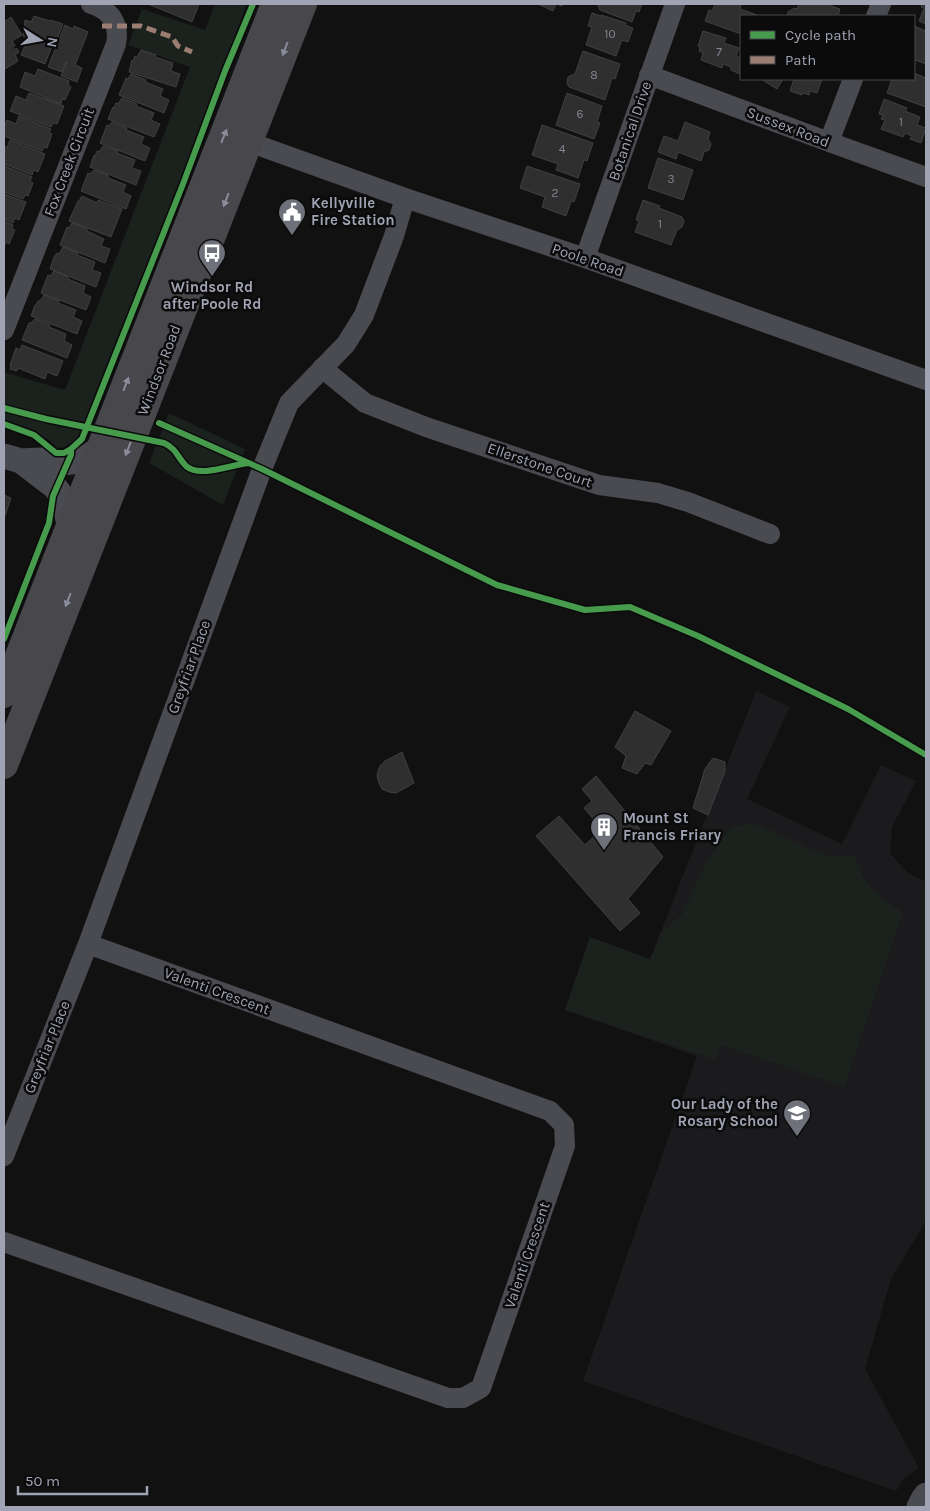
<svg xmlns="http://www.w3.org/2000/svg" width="930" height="1511" viewBox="0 0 930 1511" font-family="Karla,sans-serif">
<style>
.built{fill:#1b1b1d}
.green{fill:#1b211c}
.building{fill:#2f2f30;stroke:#3f4045}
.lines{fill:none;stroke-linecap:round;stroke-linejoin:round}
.minor{stroke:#4a4b51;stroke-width:20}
.tertiary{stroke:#4a4b51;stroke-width:25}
.primary{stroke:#47474c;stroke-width:28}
.quiet{stroke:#9b7d72;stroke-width:5;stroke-dasharray:10 5;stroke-linecap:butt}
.cycleway-casing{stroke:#0b0b0c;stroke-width:9}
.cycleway{stroke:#469c4c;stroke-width:6}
.oneway{fill:#8a8c99}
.labels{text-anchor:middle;stroke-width:5;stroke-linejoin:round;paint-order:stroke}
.number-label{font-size:12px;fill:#848692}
.street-label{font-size:15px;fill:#a0a3b3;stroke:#0b0b0c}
.poi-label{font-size:15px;font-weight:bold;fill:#a0a3b3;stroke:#0b0b0c;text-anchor:start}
</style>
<rect width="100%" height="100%" fill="#111"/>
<path class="built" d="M756,691L790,707L747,799L842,844L881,765L916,781L892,827L890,853L907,872L926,882V1217L923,1226L891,1279L865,1369L919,1468L903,1479L896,1491L583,1381L697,1056L565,1010L590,937L650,959Z"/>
<path class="green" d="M215,4H247L183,174L80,434C73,443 68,448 57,448L48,439L4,426V372L65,390L190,67L128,45L142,9L205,30Z
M169,413L245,449L223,505L149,463Z
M745,824L760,825L821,854L834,856H855C865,888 876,894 903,912L844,1087L721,1045L716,1060L565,1010L590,937L650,959L661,933L682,914L703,868L726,833L735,827Z"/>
<path class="building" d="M148,4H199L192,22Z
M538,4H563L562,6L556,4L553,11Z
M595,4H642L639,12L636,11L632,22L600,10L598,5Z
M715,4H736L741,5L740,9L757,15L756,16H741V34L705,21L709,10L712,11Z
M799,4H825L840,9L838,16H787L788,12L794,8L797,9Z
M922,4H926V24L919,21L924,8L921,7Z
M592,13L601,16V15L626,23L625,25L633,28L628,42L622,40L616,56L586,45L592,27L588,26Z
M34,16L50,21V20L63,24L58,37L56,36L45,64L21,55L28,38L23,36L25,20L31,22Z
M11,17L22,35L12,41L19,52L15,55L18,61L5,69L4,66V22Z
M65,25L73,29L74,26L88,32L75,65L82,68L77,82L61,76L67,62H66L62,72L48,67Z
M914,26L926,31V64L915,60L914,62Z
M703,31L726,38L724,43L739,48L736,56L741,58L740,74L731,70V67L723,64L722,68L701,60L703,53L699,51L700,47L698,46Z
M141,50L156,55L155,57L173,63L171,71L180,74L176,87L129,72L132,60L133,61L135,56L137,57Z
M583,51L620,64L615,79L612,78L605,100L569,87L567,83L568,77L575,74Z
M38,69L69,81L68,85L71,87L65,100L62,99L61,104L20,87L25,72L35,76Z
M914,73L926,78V107L887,93L892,79H914Z
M131,74L146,80L145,82L163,89L160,96L169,100L164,113L119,95L126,78L128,79Z
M761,79H783L777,89Z
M794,79H822L817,93L810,91L809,95L803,93L802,95L790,91Z
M29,93L64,106L57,124L53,123L51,127L10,111L16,96L26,100Z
M567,93L602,106L597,122L600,123L594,139L556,125Z
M122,98L137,104L136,106L154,113L151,120L160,124L154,137L108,119L113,107L114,108L116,103L118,104Z
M884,99L907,108L905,111L920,117L917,125L926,128L921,143L910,139L912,136L905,133L903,137L881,129L885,120L881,119L883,115L879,114Z
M19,116L51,129L49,133L52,134L47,148L44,147L42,151L4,136V127L7,120L16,124Z
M112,122L127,128L126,130L144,137L141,144L150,148L145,161L100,143L107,125L109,126Z
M685,122L710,132L708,139L711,144L709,150L704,152L701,161L678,152L676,159L658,152L664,136L678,141Z
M542,125L593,143L587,161L584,160L578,178L556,170L558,164L532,155Z
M10,140L45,154L38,172L34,170L32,175L4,164V146L7,148Z
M103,146L118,151L117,153L135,160L132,168L141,171L136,185L90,167L94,155L95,156L97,151L99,152Z
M658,158L693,170L683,200L648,188Z
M4,166L32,177L30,181L33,183L28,196L25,195L23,199L4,192Z
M527,166L580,184L574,202L571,201L566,216L542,207L545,197L520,188Z
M94,170L108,175V178L126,185L123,192L131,196L126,209L81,191L88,173L90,174Z
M4,194L26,202L19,220L15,218L13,223L4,219Z
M82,196L97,203L98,200L122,209L111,237L69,221L78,201H79Z
M643,200L660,206L659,208L682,217L684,221L682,227L677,230L671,245L635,232L639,221L636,220Z
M4,221L13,225L12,229L15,230L9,244L6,242L4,247Z
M72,223L87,229V231L104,239L101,246L110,249L105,263L60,245L67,227L69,228Z
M63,247L78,253L77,255L95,262L92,270L101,273L96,287L50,269L54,257L57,253L59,254Z
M54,271L68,277V279L85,286L83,293L91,297L86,310L41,293L48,275L50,276Z
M44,295L59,301L58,303L76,310L73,317L82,321L77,334L31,316L35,305H36L38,301H40Z
M35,319L50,325L49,327L66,334L64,341L72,345L67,358L22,340L29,323H31Z
M22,345L63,361L57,376L47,372L45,379L18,368L17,371L10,369L11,366L10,365L16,348L20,350Z
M4,495L11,498L5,516H4Z
M635,711L671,731L651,765L645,763L637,774L622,768L626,756L615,747Z
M402,752L414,783L396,793L389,792L382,789L379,783L377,776L378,771L380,766L385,761Z
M713,758L725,762V771L708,815L693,808L705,769Z
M596,776L663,857L628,899L640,913L620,931L536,836L559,816L585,845L602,829L584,808L592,801L582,789Z"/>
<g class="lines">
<path class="minor" d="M876,16L881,4
M649,75L829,142L926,177
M249,142L405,198L585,258L926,380
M829,142L853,79
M585,258L675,4
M4,330L116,44C120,24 111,10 91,4
M322,368L365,403L426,427L599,485L658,493L688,502L770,534
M4,1156L88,944L262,469L289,403L346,344L364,315L394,236L405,198
M4,1242L448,1398H463L481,1388L565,1146L564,1125L550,1111L88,944"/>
<path class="tertiary" d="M4,456L21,461L55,487L60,494L64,503L70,528
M21,461C27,461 34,460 41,460C45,460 48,462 52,462C72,465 88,460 102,445
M919,1507L923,1499L926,1495"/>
<path class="primary" d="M4,694L275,4
M4,765L303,4"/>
<path class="quiet" d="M102,26H141L172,37L178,46L192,52"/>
<g class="cycleway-casing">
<path id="cycleway" d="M4,408L46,419L164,443C177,449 177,457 186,466C199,478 231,465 248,463
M159,423L262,469L497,585L585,610L630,607L698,636L848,709L926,755
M4,424L34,435L56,453H64L71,449
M4,639L49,523L53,496L71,455V449L82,439L183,184L225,71L253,4"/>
</g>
<use href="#cycleway" class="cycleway"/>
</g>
<defs><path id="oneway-solid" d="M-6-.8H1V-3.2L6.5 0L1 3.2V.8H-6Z" transform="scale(1.25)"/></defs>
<g class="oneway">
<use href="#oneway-solid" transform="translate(285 49) rotate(111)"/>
<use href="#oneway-solid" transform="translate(224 136) rotate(-68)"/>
<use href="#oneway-solid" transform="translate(226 200) rotate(111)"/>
<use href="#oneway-solid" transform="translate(126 384) rotate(-69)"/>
<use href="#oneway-solid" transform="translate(128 449) rotate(111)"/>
<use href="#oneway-solid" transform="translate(68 600) rotate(111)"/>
</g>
<defs>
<g id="civic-pin" transform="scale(1.4375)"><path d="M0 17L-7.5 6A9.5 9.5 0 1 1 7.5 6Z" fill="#6e707a" stroke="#0b0b0c"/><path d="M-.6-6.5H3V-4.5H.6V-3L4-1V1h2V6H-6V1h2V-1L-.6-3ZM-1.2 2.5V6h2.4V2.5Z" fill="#fff"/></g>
<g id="bus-pin" transform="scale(1.4375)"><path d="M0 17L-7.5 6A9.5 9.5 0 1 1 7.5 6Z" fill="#6e707a" stroke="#0b0b0c"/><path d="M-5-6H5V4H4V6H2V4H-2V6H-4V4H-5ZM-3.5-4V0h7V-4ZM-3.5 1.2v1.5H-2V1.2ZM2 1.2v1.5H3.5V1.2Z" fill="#fff"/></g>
<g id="building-pin" transform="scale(1.4375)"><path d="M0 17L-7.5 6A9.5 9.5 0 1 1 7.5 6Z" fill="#6e707a" stroke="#0b0b0c"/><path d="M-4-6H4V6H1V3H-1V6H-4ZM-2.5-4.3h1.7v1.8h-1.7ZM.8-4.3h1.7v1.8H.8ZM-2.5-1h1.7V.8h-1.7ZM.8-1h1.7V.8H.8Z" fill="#fff"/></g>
<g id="school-pin" transform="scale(1.4375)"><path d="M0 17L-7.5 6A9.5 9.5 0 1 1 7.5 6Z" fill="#6e707a" stroke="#0b0b0c"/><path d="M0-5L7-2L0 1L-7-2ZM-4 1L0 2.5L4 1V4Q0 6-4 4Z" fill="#fff"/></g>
</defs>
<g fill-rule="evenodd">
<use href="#civic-pin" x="292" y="212"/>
<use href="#bus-pin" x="212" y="253"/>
<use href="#building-pin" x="604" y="827"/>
<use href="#school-pin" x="797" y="1113"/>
</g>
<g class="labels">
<g class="number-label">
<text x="610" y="38">10</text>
<text x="719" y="56">7</text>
<text x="594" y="79">8</text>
<text x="580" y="118">6</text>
<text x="901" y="126">1</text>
<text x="562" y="153">4</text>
<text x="671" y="183">3</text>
<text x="555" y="197">2</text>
<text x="660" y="228">1</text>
</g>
<g class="street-label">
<text transform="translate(788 127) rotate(21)" y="5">Sussex Road</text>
<text transform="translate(630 131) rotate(-71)" y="5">Botanical Drive</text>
<text transform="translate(69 162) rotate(-69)" y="5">Fox Creek Circuit</text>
<text transform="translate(588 260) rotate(19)" y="5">Poole Road</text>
<text transform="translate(159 370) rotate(-69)" y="5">Windsor Road</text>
<text transform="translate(540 465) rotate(19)" y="5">Ellerstone Court</text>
<text transform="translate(189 667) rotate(-70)" y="5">Greyfriar Place</text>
<text transform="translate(217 991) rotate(20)" y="5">Valenti Crescent</text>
<text transform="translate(47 1047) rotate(-68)" y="5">Greyfriar Place</text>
<text transform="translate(527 1255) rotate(-71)" y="5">Valenti Crescent</text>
</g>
<g class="poi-label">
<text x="311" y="208">Kellyville<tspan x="311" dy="17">Fire Station</tspan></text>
<text x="212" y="292" text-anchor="middle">Windsor Rd<tspan x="212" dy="17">after Poole Rd</tspan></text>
<text x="623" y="823">Mount St<tspan x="623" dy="17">Francis Friary</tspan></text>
<text x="778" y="1109" text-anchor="end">Our Lady of the<tspan x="778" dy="17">Rosary School</tspan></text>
</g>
</g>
<rect width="930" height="1511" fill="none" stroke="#a0a3b3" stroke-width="10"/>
<rect x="740" y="15" width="175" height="65" fill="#0b0b0c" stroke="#47484f"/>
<rect x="750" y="31" width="25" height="8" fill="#469c4c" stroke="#47484f"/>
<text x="785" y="40" font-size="15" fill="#a0a3b3">Cycle path</text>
<rect x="750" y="56" width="25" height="8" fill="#9b7d72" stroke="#47484f"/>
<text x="785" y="65" font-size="15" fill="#a0a3b3">Path</text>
<g transform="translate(40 40) rotate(101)" stroke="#0b0b0c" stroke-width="4" paint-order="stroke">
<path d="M0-4L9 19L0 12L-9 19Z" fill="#a0a3b3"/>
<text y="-8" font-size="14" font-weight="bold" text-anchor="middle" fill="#a0a3b3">N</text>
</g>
<path d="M18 1486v8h129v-8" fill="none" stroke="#a0a3b3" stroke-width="2.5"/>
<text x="25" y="1486" font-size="15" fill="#a0a3b3" stroke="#0b0b0c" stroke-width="4" paint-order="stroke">50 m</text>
</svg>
